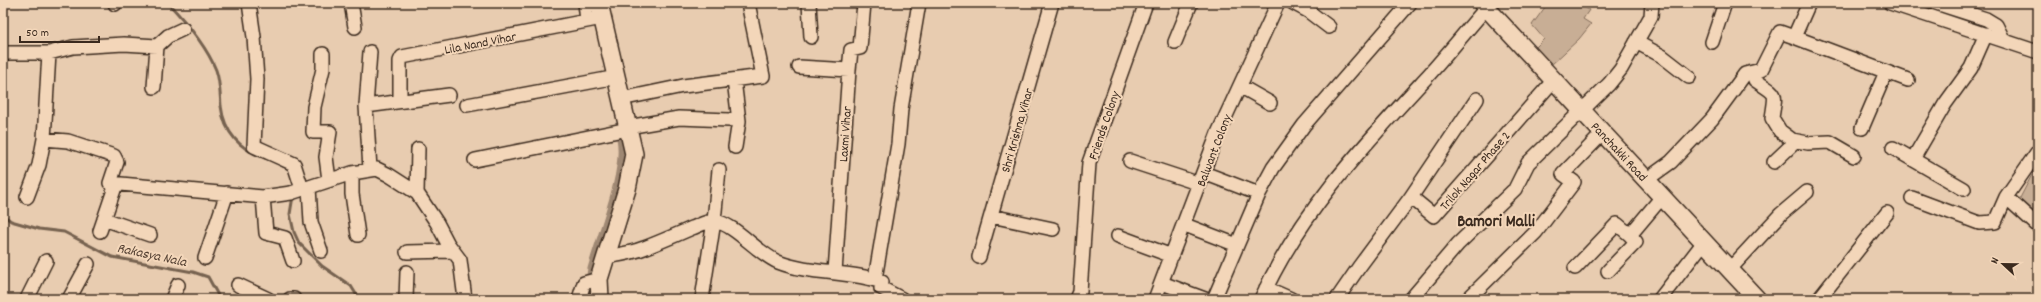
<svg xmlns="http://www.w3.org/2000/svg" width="2041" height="302" viewBox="0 0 2041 302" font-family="Dekko,sans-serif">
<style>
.green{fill:#c8ae95;stroke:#826c5a}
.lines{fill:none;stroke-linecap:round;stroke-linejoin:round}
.stream{stroke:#766250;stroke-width:3}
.canal{stroke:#9e8772;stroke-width:11}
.minor-casing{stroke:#3b2a1e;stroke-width:16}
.major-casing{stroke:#3b2a1e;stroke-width:20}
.minor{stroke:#f3d6b9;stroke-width:13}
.major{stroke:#f3d6b9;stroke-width:17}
.labels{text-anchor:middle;stroke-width:4;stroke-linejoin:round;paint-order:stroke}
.street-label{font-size:13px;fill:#3b2a1e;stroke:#f3d6b9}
.water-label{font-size:14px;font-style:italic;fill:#544133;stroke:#f3d6b9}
.district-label{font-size:17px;font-weight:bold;fill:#3b2a1e;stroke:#f3d6b9}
</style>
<rect width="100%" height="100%" fill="#e8ccb0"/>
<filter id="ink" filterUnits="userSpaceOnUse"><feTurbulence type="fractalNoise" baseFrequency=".025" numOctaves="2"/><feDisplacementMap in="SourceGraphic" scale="8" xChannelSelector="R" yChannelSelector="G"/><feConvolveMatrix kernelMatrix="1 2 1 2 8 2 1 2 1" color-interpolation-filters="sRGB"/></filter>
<g filter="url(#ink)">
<path class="green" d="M1548,3H1578L1589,10L1583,19L1591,24L1579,39L1551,65L1535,48L1544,39L1532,25Z
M2038,163V219L2020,202V198Z"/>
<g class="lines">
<path class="stream" d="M168,3C186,22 206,45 216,70C220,81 220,93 221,106C224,132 240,150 265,158
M279,164L292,171
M293,196L290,214L294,232L299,243L322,266L351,286L359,299
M3,215L11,221L39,229L64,232L112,257L193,272L208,277L220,299"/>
<path class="canal" d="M590,299C591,289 591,278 593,269C603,233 629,172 622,138"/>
<g class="minor-casing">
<path id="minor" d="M249,3L254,37L257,79L254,146L294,164L302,189
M351,3L355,27
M585,3L587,21
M809,3L811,37
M1293,3L1308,11L1329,27
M1890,3L2038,52
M1936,3L1986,19L1996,25L2003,39
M115,4V3
M1794,37L1908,80
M1175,42L1191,3
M1636,42L1662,56L1689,77
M1712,42L1725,3
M3,53H49L73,47L124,44L157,46L168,36L183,29
M323,54V69L314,107L313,132H330L326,157L329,180
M799,67L849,70
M1753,73L1755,80C1778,96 1776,90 1772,118L1780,131L1792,140L1808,143L1830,142L1854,156
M734,80L739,121L735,147
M1240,86L1270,103
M154,87L157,46
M621,99L683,86L763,76L748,3
M400,101V61L402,57L602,18
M467,105L617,77
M366,106L449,95
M628,127L679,118L729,120
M1862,128L1886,72
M44,139L68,141L114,156L117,162L110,183L263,197L291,193L352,173L377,169L389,175L417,193L437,223L448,244L460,260L465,299
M1893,148L1964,189
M2038,151L2006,197L2038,226
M1913,159L1945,104L1971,68L1986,34
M475,160L628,129
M1130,161L1200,184
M1774,162L1795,142
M370,169L366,106L370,52
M352,173V194L358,235
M1204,173L1259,194
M1646,180L1671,162L1712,119L1745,74L1761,70L1780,32L1794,37L1809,3
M309,187L311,222L321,251
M417,193L418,149
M27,197L39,165L44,139L49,53
M263,197L266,233L285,238L293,261
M1411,197L1477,99
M1912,198L1979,223L1995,222L2006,197
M991,216L1053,229
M104,219L150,235
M1185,225L1237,245
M100,231L116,184
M1118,236L1172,256
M407,252L452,251
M606,257C618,255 632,253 644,248C660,242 676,235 692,228C698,226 708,220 715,221C736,225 757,253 778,262C811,275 849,270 882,282L881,288L902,299
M979,257L1052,3
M205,258L227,193
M1575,268L1617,224L1630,235L1662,197
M1730,269L1781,214L1807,192
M1608,271L1636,242L1630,235
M835,272L849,70L851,50L860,48L864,3
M875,279L898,144L901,109L919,3
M1162,283L1205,299
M238,285L268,299
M1266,288L1291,299
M27,299L46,261
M69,299L88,264
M172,299L178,285
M290,299H294
M406,299L407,272
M579,299L584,283L599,279
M702,299L714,221L719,170
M1077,299L1080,292L1089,163L1146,3
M1155,299L1218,133L1278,3
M1214,299L1259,194L1273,168L1304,125L1410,3
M1261,299C1299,214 1363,146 1425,79C1446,56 1466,31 1487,7
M1337,299L1359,267L1411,197L1434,216L1554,80
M1411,299L1458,244L1515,189L1528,163L1609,84L1621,69L1651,16L1652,3
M1468,299L1536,232L1574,182L1563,174L1603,133
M1660,299L1704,242
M1819,299L1887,213"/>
</g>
<g class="major-casing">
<path id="major" d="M599,3L634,154L627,189L599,279L600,299
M1482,3L1757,299"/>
</g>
<use href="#minor" class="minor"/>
<use href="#major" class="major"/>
</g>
</g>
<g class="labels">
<g class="street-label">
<text transform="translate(480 42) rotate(-11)" y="5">Lila Nand Vihar</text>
<text transform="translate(1103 125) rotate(-71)" y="5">Friends Colony</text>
<text transform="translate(1016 130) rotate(-74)" y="5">Shri Krishna Vihar</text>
<text transform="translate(844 134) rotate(-86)" y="5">Laxmi Vihar</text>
<text transform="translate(1213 150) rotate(-69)" y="5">Balwant Colony</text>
<text transform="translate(1620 151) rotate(47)" y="5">Panchakki Road</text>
<text transform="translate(1474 170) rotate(-49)" y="5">Trilok Nagar Phase 2</text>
</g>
<g class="water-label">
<text transform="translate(152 254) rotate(12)" y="5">Rakasya Nala</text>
</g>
<g class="district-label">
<text x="1496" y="226">Bamori Malli</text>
</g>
</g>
<rect width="2041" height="302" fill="none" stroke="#f3d6b9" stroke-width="16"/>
<rect x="8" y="8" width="2025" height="286" fill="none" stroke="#3b2a1e" stroke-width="1.5" filter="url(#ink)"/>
<g transform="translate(2003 264) rotate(292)" stroke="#f3d6b9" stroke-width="3" paint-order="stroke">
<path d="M0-3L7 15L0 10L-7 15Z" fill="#3b2a1e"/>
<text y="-6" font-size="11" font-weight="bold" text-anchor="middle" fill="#3b2a1e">N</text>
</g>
<path d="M20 36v6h79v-6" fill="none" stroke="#3b2a1e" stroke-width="2"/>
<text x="26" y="36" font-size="12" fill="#3b2a1e" stroke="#f3d6b9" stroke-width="3" paint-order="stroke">50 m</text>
</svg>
